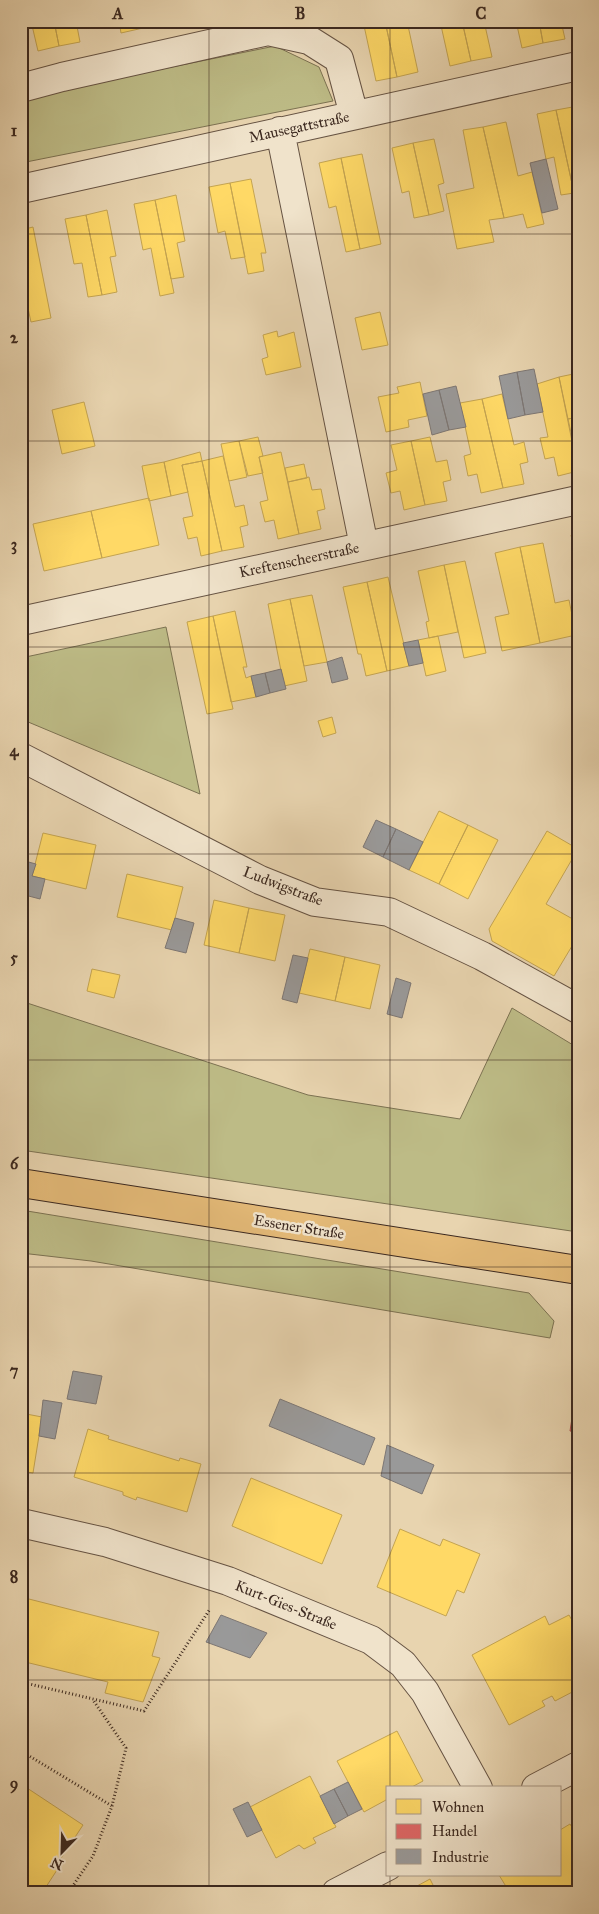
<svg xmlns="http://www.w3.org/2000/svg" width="599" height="1914" viewBox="0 0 599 1914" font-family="'IM FELL Great Primer',serif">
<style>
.green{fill:#bdbb86;stroke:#7c7252}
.homes{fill:#ffd966;stroke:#c4a451}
.shops{fill:#e06666;stroke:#ae5351}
.industry{fill:#999;stroke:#7d7774}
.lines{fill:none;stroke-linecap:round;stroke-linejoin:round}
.minor-casing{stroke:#665343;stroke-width:30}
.major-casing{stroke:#3b281f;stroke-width:30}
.path{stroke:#3b281f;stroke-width:3;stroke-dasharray:1 2.5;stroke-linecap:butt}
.minor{stroke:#f0e3cb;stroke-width:28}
.major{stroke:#e4ba78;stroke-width:28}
.grid{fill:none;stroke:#3b281f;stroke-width:1;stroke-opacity:0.55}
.labels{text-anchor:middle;stroke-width:5;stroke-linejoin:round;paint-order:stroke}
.street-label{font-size:15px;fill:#3b281f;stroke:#f0e3cb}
.neatline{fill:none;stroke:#3b281f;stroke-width:2}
.grid-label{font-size:16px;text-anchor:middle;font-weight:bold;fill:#3b281f}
</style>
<rect width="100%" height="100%" fill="#e8d4af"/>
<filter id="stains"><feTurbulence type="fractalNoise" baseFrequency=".004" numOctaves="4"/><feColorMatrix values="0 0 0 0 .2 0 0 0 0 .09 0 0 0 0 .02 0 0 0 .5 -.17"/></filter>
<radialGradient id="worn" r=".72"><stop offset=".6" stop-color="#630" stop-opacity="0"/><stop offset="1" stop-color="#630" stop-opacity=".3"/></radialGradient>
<path class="green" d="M275,46L319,67L333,101L21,163V101L93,83Z
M166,627L200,794L21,719V658Z
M21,1001L308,1095L460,1119L512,1008L578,1048V1232L21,1150Z
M21,1210L529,1293L554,1321L550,1338L91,1261L21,1253Z"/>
<path class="homes" d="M31,21H54L59,46L38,51Z
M54,21H76L80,42L59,46Z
M119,21H141L143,28L121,33Z
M141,21H163V24L143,28Z
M363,21H385L397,77L376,81Z
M385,21H407L418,72L397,77Z
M440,21H462L471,61L450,66Z
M462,21H484L492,57L471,61Z
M516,21H539L543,43L522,48Z
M539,21H561L565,39L543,43Z
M578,106V202H576L556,110Z
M556,110L574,193L561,195L554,157L546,159L537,114Z
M506,122L518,176L532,172L544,224L527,228L523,214L504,218L483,127Z
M483,127L504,218L489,220L494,242L457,249L446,194L474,188L463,130Z
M434,139L444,183L438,185L444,211L429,215L413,143Z
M413,143L429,215L414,218L409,191L402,193L392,148Z
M362,154L381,244L360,249L341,158Z
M341,158L360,249L346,252L336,206L329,208L319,163Z
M251,179L266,253H261L264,271L248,274L230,183Z
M230,183L245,257L231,259L225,231L218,233L209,187Z
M176,195L185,241L177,243L184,277L171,279L155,200Z
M155,200L174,293L160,296L151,248L143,250L134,204Z
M107,210L116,256L110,257L117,292L102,295L86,215Z
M86,215L102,295L88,297L82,263L74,264L65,219Z
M33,227L51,318L31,322L21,276V230Z
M21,276L28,312L21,313Z
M380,312L388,345L362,350L355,318Z
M277,331L278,337L294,332L301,367L266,375L262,359L268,357L263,335Z
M578,373V417L568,419L559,377Z
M559,377L578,471L558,476L554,457L545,459L540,438L548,437L537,384Z
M420,382L427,416L408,420L409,427L386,432L378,397L399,393L397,387Z
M502,394L514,445L524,442L528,462L520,464L524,484L503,488L482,399Z
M482,399L503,488L481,493L477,474L468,476L464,456L471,454L460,403Z
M84,402L95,446L62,454L52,410Z
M578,417V465L568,419Z
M258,437L263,456L259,457L263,473L248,476L239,441Z
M430,437L436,462L447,460L451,480L443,482L447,501L425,505L411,441Z
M239,441L247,477L229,481L221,444Z
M411,441L425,505L404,510L400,491L391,493L386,473L397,470L391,445Z
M200,452L202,461L182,465L188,492L171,496L164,462Z
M281,452L299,534L278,539L274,520L265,522L260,502L268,500L259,457Z
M223,456L235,507L244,505L248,525L240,527L244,547L222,551L202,461Z
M202,461L222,551L201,556L197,537L188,539L183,518L193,516L182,465Z
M164,462L171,496L149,501L142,466Z
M304,464L307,478L288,482L285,468Z
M309,477L312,490L321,489L325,509L317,511L321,529L299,534L288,482Z
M149,498L159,545L102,558L91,511Z
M91,511L102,558L44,571L33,524Z
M578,534V569L571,535Z
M543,543L555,603L569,600L576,635L540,643L520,547Z
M520,547L540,643L502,651L495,617L509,614L495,553Z
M465,561L486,653L464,658L444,565Z
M444,565L458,632L429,638L426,622L429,621L418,571Z
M388,577L409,666L387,671L367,582Z
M367,582L387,671L366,676L361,654H358L343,587Z
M312,595L327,662L304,666L290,599Z
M290,599L307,681L284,686L268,604Z
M235,611L247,667H243L246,678L251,676L256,697L231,702L213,616Z
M213,616L233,709L207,714L187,622Z
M438,636L446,671L426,676L418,640Z
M332,717L336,733L323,737L318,721Z
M439,811L468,825L439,884L409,870Z
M468,825L498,840L468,899L439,884Z
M547,831L578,849L546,904L578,922V936L554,976L492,941L489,929Z
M43,833L96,845L86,889L32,876Z
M127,874L183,887L172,930L117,917Z
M214,900L249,908L239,953L204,945Z
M249,908L285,915L275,961L239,953Z
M310,949L345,957L335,1001L299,993Z
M345,957L380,965L370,1009L335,1001Z
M92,969L120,975L114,998L87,991Z
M21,1413L42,1417L33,1473L21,1471Z
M88,1429L109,1436L108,1439L179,1461L180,1458L201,1464L187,1512L137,1497L136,1500L123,1495V1492L74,1477Z
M251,1478L342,1515L322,1564L232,1526Z
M400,1529L440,1546L443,1539L480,1554L464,1593L457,1590L446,1616L377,1587Z
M21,1597L159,1632L152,1656L160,1658L143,1702L105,1693L108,1682L21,1661Z
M569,1615L578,1631V1689L555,1701L552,1696L542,1701L545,1706L509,1725L472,1655L545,1616L549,1625Z
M397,1731L423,1781L410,1788H388V1801L386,1800L364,1812L337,1761Z
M310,1776L336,1827L313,1838L316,1843L304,1849L299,1845L276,1858L250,1807Z
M21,1784L83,1825L54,1869L57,1870L42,1893H21Z
M570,1824L578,1837V1893H510L499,1875H560V1830Z
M430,1879L437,1893H404Z"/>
<path class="shops" d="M578,1379V1432L570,1431Z"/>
<path class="industry" d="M546,159L558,209L542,213L530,163Z
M578,359V373L575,374L572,360Z
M534,369L543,412L525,415L517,372Z
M517,372L525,415L508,419L499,376Z
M456,386L466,427L449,430L439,390Z
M439,390L449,430L432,435L423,394Z
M418,640L423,663L409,666L403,643Z
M342,657L348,679L332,683L327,662Z
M281,669L286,689L270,693L265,673Z
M265,673L270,693L256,697L251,676Z
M376,820L396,829L383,857L363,847Z
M396,829L423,842L409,870L383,857Z
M21,860L36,864L32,876L45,879L40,899L21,894Z
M175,918L194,923L186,953L165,948Z
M293,955L308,958L297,1003L282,999Z
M396,978L411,983L402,1018L387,1014Z
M73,1371L102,1376L96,1404L67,1399Z
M280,1399L375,1438L364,1465L269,1426Z
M43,1400L62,1403L55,1439L39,1436Z
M387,1445L434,1465L422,1494L381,1476Z
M221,1615L267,1633L250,1658L206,1642Z
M348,1782L362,1809L348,1816L334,1789Z
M334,1789L348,1816L334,1824L320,1796Z
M248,1802L262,1830L247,1837L233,1809Z"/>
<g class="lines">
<g class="minor-casing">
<path id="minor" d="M21,88L62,77L268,31L309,40L339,59L354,115
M280,131L364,546
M21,189L578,66
M21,621L578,500
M21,757L260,880L315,902L389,912L482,956L578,1009
M21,1523L105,1542L228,1581L371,1640L403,1664L425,1692L478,1788
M536,1788L578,1766
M336,1893L388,1866"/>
</g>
<g class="major-casing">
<path id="major" d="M21,1183L578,1270"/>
</g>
<path class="path" d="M21,1682L144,1711L210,1609
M21,1751L112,1806
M68,1893L93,1856L112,1806L126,1748L93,1700"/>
<use href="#minor" class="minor"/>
<use href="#major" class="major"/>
</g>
<path class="grid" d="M209,21V1893M390,21V1788M21,234H578M21,441H578M21,647H578M21,854H578M21,1060H578M21,1267H578M21,1473H578M21,1680H578M390,1875V1893"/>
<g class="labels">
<g class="street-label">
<text transform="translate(299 127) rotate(-12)" y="5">Mausegattstraße</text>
<text transform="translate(299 560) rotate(-12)" y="5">Kreftenscheerstraße</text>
<text transform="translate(283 886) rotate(21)" y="5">Ludwigstraße</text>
<text transform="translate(299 1227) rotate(9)" y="5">Essener Straße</text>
<text transform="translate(286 1605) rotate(22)" y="5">Kurt-Gies-Straße</text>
</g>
</g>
<rect width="599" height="1914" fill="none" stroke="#e8d4af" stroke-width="55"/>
<rect x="386" y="1786" width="175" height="90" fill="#f0e3cb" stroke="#a89886"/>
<rect x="396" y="1799" width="25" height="15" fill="#ffd966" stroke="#a89886"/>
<text x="432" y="1812" font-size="15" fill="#3b281f">Wohnen</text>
<rect x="396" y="1824" width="25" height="15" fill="#e06666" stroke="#a89886"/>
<text x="432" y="1836" font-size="15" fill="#3b281f">Handel</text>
<rect x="396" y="1849" width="25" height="15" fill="#999999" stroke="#a89886"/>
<text x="432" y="1862" font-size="15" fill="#3b281f">Industrie</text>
<g transform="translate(62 1852) rotate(203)" stroke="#f0e3cb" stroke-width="4" paint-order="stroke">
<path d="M0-4L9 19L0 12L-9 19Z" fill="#3b281f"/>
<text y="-8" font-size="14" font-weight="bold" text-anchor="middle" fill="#3b281f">N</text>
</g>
<rect x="28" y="28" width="544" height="1858" class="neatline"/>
<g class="grid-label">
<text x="118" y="19">A</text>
<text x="300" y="19">B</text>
<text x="481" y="19">C</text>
<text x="14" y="136">1</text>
<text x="14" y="343">2</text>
<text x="14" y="550">3</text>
<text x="14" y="756">4</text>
<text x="14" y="963">5</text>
<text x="14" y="1169">6</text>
<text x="14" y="1376">7</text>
<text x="14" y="1582">8</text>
<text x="14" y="1789">9</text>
</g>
<rect width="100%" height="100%" filter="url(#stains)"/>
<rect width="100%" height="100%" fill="url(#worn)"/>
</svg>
